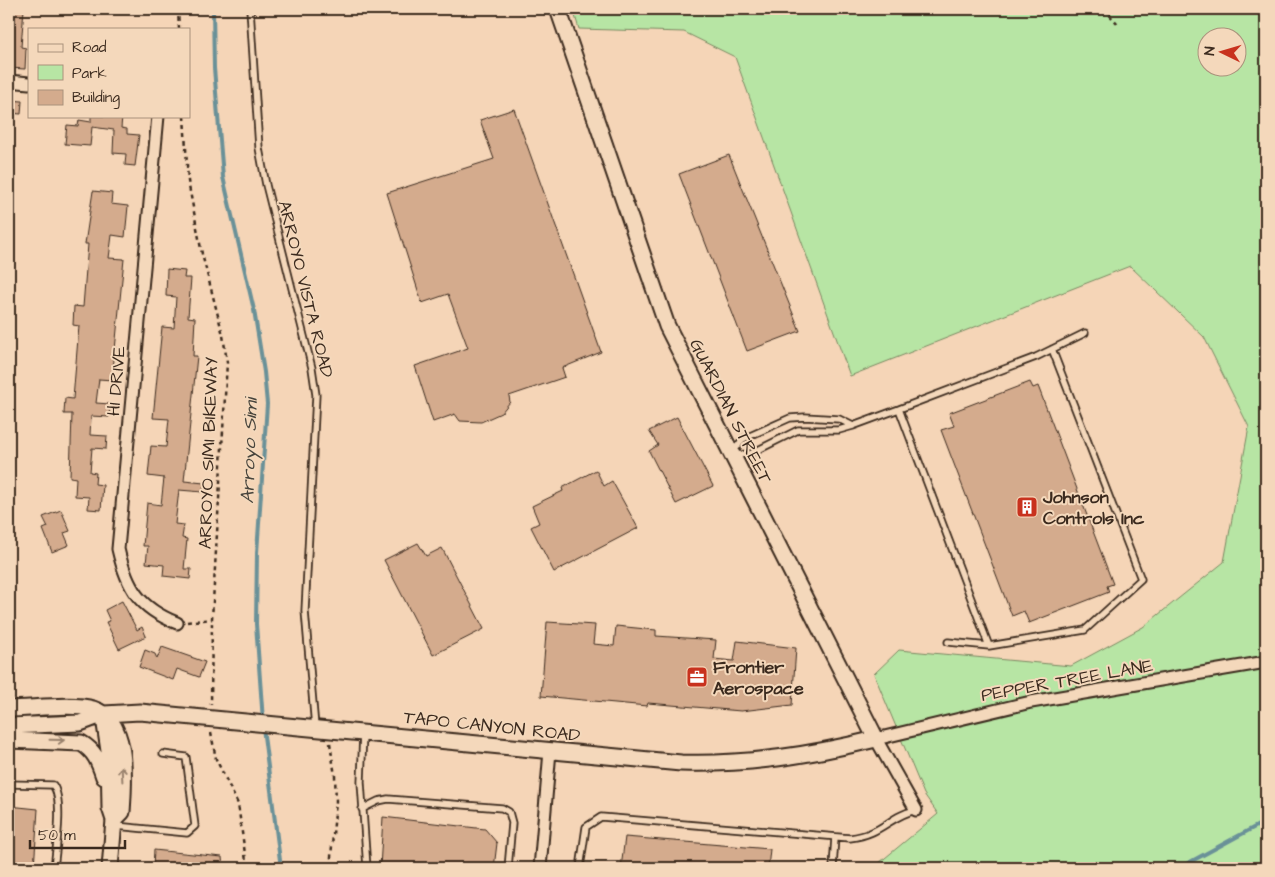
<svg xmlns="http://www.w3.org/2000/svg" width="1275" height="877" viewBox="0 0 1275 877" font-family="'Architects Daughter',sans-serif">
<style>
.green{fill:#b7e5a4;stroke:#798861;fill-rule:evenodd}
.lines{fill:none;stroke-linecap:round;stroke-linejoin:round}
.stream{stroke:#6a9198;stroke-width:4}
.building{fill:#d4ab8d;stroke:#3b2a1e}
.lane-casing{stroke:#3b2a1e;stroke-width:9}
.street-casing{stroke:#3b2a1e;stroke-width:15}
.secondary-casing{stroke:#3b2a1e;stroke-width:19}
.path{stroke:#3b2a1e;stroke-width:2.5;stroke-dasharray:4 4;stroke-linecap:butt}
.lane{stroke:#f4d8bb;stroke-width:5.5}
.street{stroke:#f4d8bb;stroke-width:11}
.secondary{stroke:#f4d8bb;stroke-width:15}
.oneway{stroke:#98816c}
.labels{text-anchor:middle;stroke-width:4;stroke-linejoin:round;paint-order:stroke}
.street-label{font-size:18px;fill:#3b2a1e;stroke:#f4d8bb}
.poi-label{font-size:18px;font-weight:bold;fill:#3b2a1e;stroke:#f4d8bb;text-anchor:start}
.water-label{font-size:19px;font-style:italic;fill:#47443c;stroke:#f4d8bb}
</style>
<rect width="100%" height="100%" fill="#f5d5b7"/>
<filter id="ink" filterUnits="userSpaceOnUse"><feTurbulence type="fractalNoise" baseFrequency=".02" numOctaves="2"/><feDisplacementMap in="SourceGraphic" scale="10" xChannelSelector="R" yChannelSelector="G"/><feConvolveMatrix kernelMatrix="1 2 1 2 8 2 1 2 1" color-interpolation-filters="sRGB"/></filter>
<g filter="url(#ink)">
<path class="green" d="M573,9H1266V868H873L938,814L924,794L874,674L899,650L1071,666L1143,627L1224,562L1249,427L1204,337L1130,266L850,376L735,57L684,32L579,29ZM1208,38H1238V68H1208Z"/>
<g class="lines">
<path class="stream" d="M213,9L214,68L223,177L254,310L264,372L267,404L257,553L256,624L263,721
M263,728L281,868
M1179,868L1266,821"/>
</g>
<path class="building" d="M9,9H24L21,47L26,48L25,69L9,68Z
M9,100L22,101L21,114L9,113Z
M514,109L601,352L562,368L565,377L509,396L510,402L501,413L481,422L460,421L455,414L433,422L415,366L468,348L448,294L422,303L387,193L494,159L480,120Z
M91,116H122L121,128L127,129V134L139,135L135,166L125,165L126,154L113,153L114,130L92,127L90,146L65,144L67,125L78,126L79,120L91,122Z
M729,155L800,331L747,351L679,174Z
M93,191L112,193L111,204L128,206L125,237L112,235L109,258L124,259L112,380L99,379L96,403L110,404L109,417L91,416L90,435L107,436L106,449L92,448L90,472L96,473L95,484L103,485L101,510L88,509L89,497L75,496L76,478L70,477L72,414H64L65,398L73,399L79,326L73,325L74,306L83,307L88,244H85Z
M167,269L185,271L184,278H191L188,317L195,318L193,356H197L184,481L204,483L203,492L179,490L175,524L184,525L182,538L187,539L184,569H191L190,579L163,576L164,565L146,563L148,546H143L147,503L161,505L164,478L148,476L151,446L166,447L169,419L153,418L162,327L174,328L176,297L166,296Z
M1030,382L1033,388L1038,386L1113,584L1107,586L1109,592L1029,623L1024,611L1012,616L941,430L954,426L949,413Z
M677,417L713,486L676,504L649,451L658,445L649,431Z
M596,470L604,486L612,481L638,528L554,572L531,527L539,523L532,506L563,491L562,488Z
M61,510L70,531L64,533L69,545L52,552L43,529L48,527L43,517Z
M418,543L426,556L442,548L484,629L433,655L384,560Z
M122,601L137,630L142,627L146,636L119,649L106,622L110,621L105,610Z
M547,622L595,625L593,644L614,646L616,626L656,630V636L716,640L714,659L734,661L737,641L796,648L792,705L741,711L648,703L647,706L541,696Z
M162,647L205,662L199,677L177,669L173,680L139,667L145,650L155,654L157,659Z
M9,806L38,809L34,868H9Z
M383,817L485,829L497,843L494,868H380Z
M625,837L770,849L768,868H621Z
M154,850L222,857L223,868H153Z"/>
<g class="lines">
<g class="lane-casing">
<path id="lane" d="M250,9L259,148L266,185L312,368L316,395L305,611L315,727
M899,409L1036,357L1085,333
M805,417L839,419L853,426L839,430H798L750,454L731,455L743,439L790,418Z
M853,426L899,409L989,646L948,642
M989,646L1085,630L1141,579L1052,349
M363,733L361,782L367,868
M9,784L53,785C64,800 56,849 54,868
M362,809L378,801L388,799L502,808L509,812L512,823L508,868
M116,826L187,833L195,826L186,757L163,754
M580,868L586,827L601,817L850,838C883,834 889,816 916,810
M833,868L835,837"/>
</g>
<g class="street-casing">
<path id="street" d="M9,81L29,83
M158,116L118,549C127,588 139,608 177,623
M916,810L876,739L1031,702L1266,662
M540,868L550,751"/>
</g>
<g class="secondary-casing">
<path id="secondary" d="M9,709C31,709 73,703 93,709C130,721 124,781 122,812L114,820
M104,718L109,751L110,808L114,820L110,868
M9,726L80,723L104,714L140,712L681,763C748,765 810,755 876,739L667,326L558,9
M9,740L81,743C95,751 99,762 104,777"/>
</g>
<path class="path" d="M178,9L179,29
M813,9L834,12L839,9
M1104,9L1118,24
M184,116L188,181L202,254L223,335L227,362L212,619L211,705
M187,622L212,619
M211,733L216,759L238,804L247,868
M330,743L335,776L336,801L330,868"/>
<use href="#lane" class="lane"/>
<use href="#street" class="street"/>
<use href="#secondary" class="secondary"/>
</g>
<defs><path id="oneway-shaft" d="M-6 0H5M1.5-3L5.5 0L1.5 3" fill="none" stroke-width="1.6" stroke-linecap="round" stroke-linejoin="round" transform="scale(1.25)"/></defs>
<g class="oneway">
<use href="#oneway-shaft" transform="translate(57 740) rotate(1)"/>
<use href="#oneway-shaft" transform="translate(122 774) rotate(-93)"/>
</g>
</g>
<defs>
<g id="building-square" transform="scale(1.125)"><rect x="-9" y="-9" width="18" height="18" rx="4" fill="#c8321e" stroke="#f4d8bb"/><path d="M-4-6H4V6H1V3H-1V6H-4ZM-2.5-4.3h1.7v1.8h-1.7ZM.8-4.3h1.7v1.8H.8ZM-2.5-1h1.7V.8h-1.7ZM.8-1h1.7V.8H.8Z" fill="#fff"/></g>
<g id="office-square" transform="scale(1.125)"><rect x="-9" y="-9" width="18" height="18" rx="4" fill="#c8321e" stroke="#f4d8bb"/><path d="M-6-3h4V-5.5h4V-3h4V5H-6ZM-1-4.5V-3h2v-1.5ZM-6 0V1H6V0Z" fill="#fff"/></g>
</defs>
<g fill-rule="evenodd">
<use href="#building-square" x="1027" y="507"/>
<use href="#office-square" x="697" y="677"/>
</g>
<g class="labels">
<g class="street-label">
<text transform="translate(306 289) rotate(76)" y="6">ARROYO VISTA ROAD</text>
<text transform="translate(116 381) rotate(-85)" y="6">HI DRIVE</text>
<text transform="translate(731 411) rotate(63)" y="6">GUARDIAN STREET</text>
<text transform="translate(208 453) rotate(-88)" y="6">ARROYO SIMI BIKEWAY</text>
<text transform="translate(1067 680) rotate(-10)" y="6">PEPPER TREE LANE</text>
<text transform="translate(492 726) rotate(6)" y="6">TAPO CANYON ROAD</text>
</g>
<g class="poi-label">
<text x="1043" y="503">Johnson<tspan x="1043" dy="21">Controls Inc</tspan></text>
<text x="713" y="673">Frontier<tspan x="713" dy="21">Aerospace</tspan></text>
</g>
<g class="water-label">
<text transform="translate(248 451) rotate(-88)" y="7">Arroyo Simi</text>
</g>
</g>
<rect width="1275" height="877" fill="none" stroke="#f4d8bb" stroke-width="30"/>
<rect x="15" y="15" width="1245" height="847" fill="none" stroke="#3b2a1e" stroke-width="2" filter="url(#ink)"/>
<rect x="28" y="28" width="162" height="90" fill="#f4d8bb" stroke="#aa927c"/>
<rect x="38" y="44" width="25" height="8" fill="#f4d8bb" stroke="#aa927c"/>
<text x="72" y="52" font-size="15" fill="#3b2a1e">Road</text>
<rect x="38" y="65" width="25" height="15" fill="#b7e5a4" stroke="#aa927c"/>
<text x="72" y="78" font-size="15" fill="#3b2a1e">Park</text>
<rect x="38" y="90" width="25" height="15" fill="#d4ab8d" stroke="#aa927c"/>
<text x="72" y="102" font-size="15" fill="#3b2a1e">Building</text>
<g transform="translate(1222 52) rotate(275)"><circle r="24" fill="#f4d8bb" stroke="#aa927c"/>
<path d="M0-4L9 19L0 12L-9 19Z" fill="#c8321e"/>
<text y="-8" font-size="14" font-weight="bold" text-anchor="middle" fill="#3b2a1e">N</text>
</g>
<path d="M30 840v8h95v-8" fill="none" stroke="#3b2a1e" stroke-width="2.5"/>
<text x="38" y="840" font-size="15" fill="#3b2a1e" stroke="#f4d8bb" stroke-width="4" paint-order="stroke">50 m</text>
</svg>
